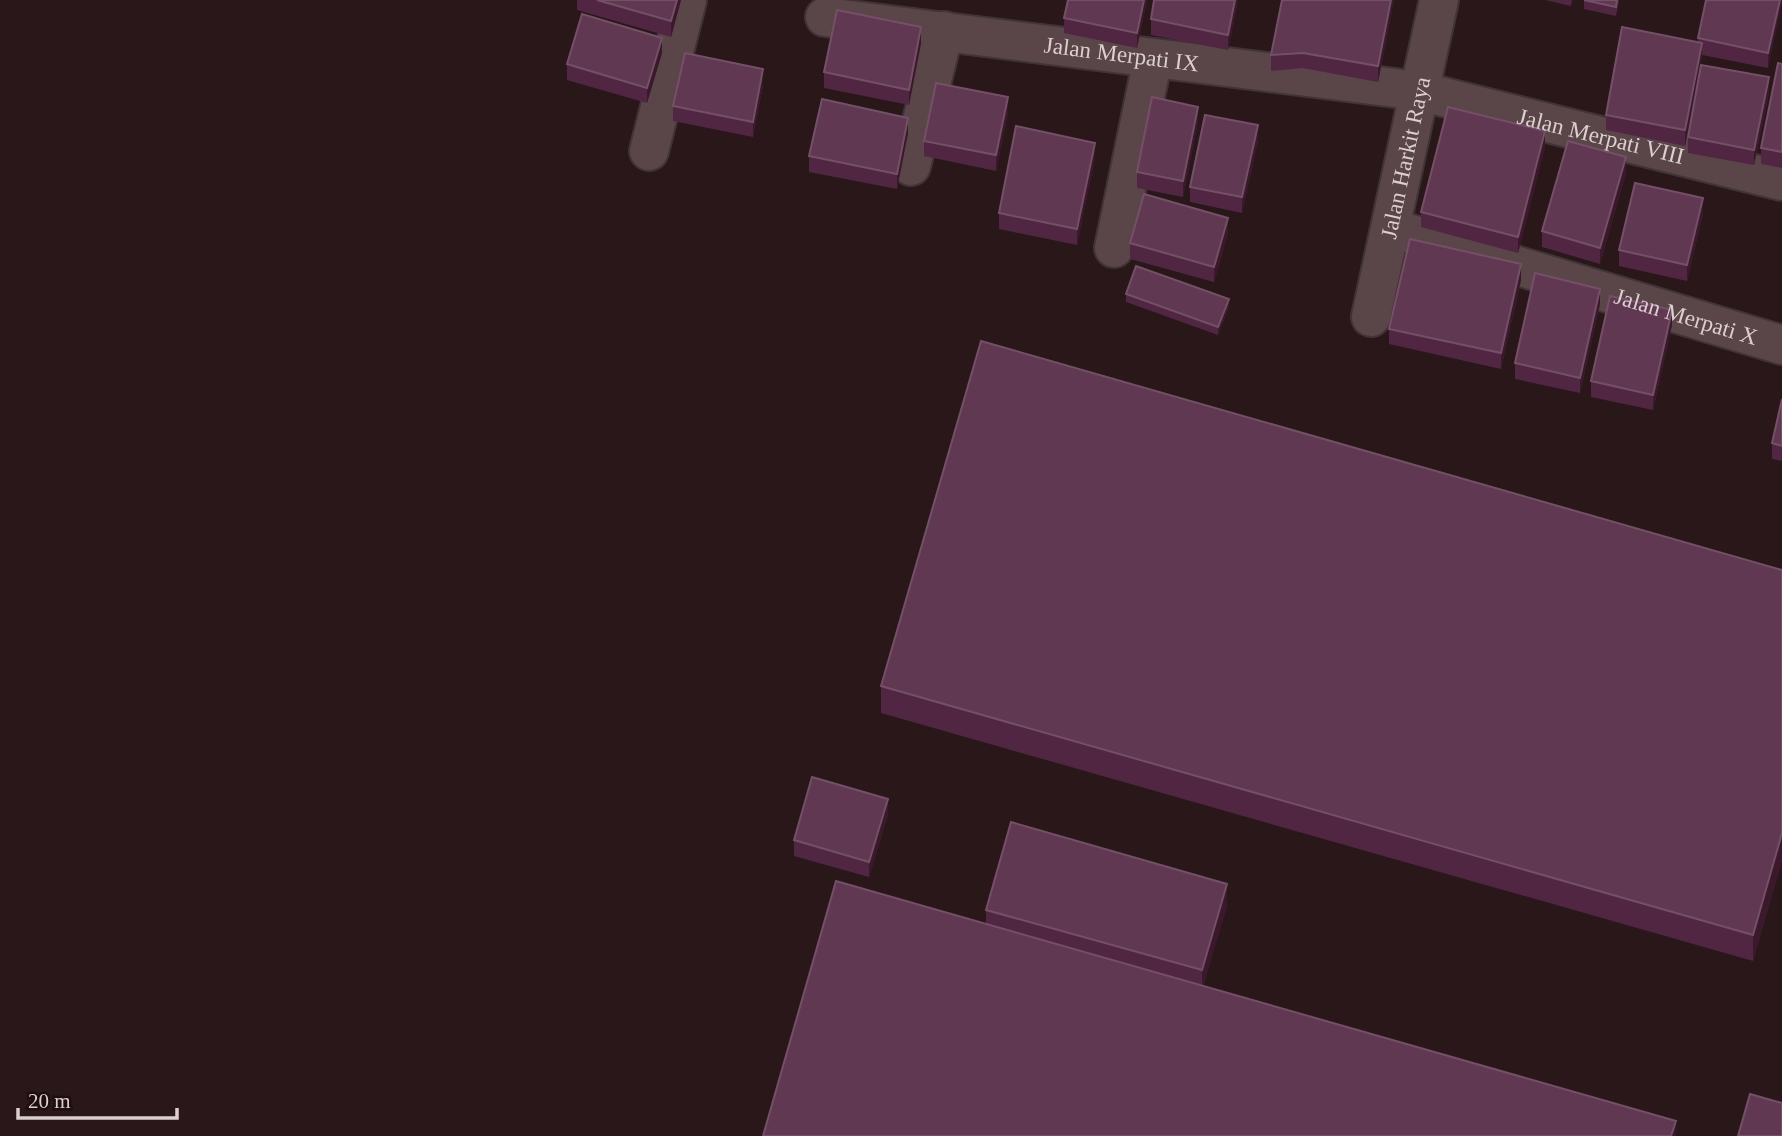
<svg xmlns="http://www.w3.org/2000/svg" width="1782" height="1136" viewBox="0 0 1782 1136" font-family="Georgia,serif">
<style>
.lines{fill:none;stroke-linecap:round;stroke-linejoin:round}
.minor-casing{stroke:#413436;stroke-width:42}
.minor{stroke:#5a4548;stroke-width:38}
.wall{fill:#512643}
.shaded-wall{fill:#3b182c}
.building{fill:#603852;stroke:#745066;stroke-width:2}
.labels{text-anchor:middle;stroke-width:5;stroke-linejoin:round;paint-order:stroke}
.street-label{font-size:23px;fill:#dccfd0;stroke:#1f0e11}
</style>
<rect width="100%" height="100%" fill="#29171a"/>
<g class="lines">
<g class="minor-casing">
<g id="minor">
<path id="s1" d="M825,17L1419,91L1782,181"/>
<path d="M649,151L687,0"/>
<path d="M911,166L944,31"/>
<path id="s2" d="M1391,228L1782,345"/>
<path d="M1114,248L1153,58"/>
<path id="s3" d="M1371,317L1439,0"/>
</g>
</g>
<use href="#minor" class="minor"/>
</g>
<path class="wall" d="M577,0H681L671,37L577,10Z
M1068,0H1147L1137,48L1064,33V18Z
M1154,0H1238L1228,50L1151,35V19Z
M1394,0L1378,82L1303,68L1271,71V55Z
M1545,0H1572L1571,6Z
M1584,0H1619L1616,16L1584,9Z
M1782,0L1768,68L1702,55L1685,146L1606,130V115L1698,42V38Z
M921,43L909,105L824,88V72Z
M662,53L647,103L567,80V64Z
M1782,64V168L1761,164V148Z
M763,85L753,137L673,121V106Z
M1769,93L1754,165L1688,153V137Z
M1008,113L996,171L924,156V141Z
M1198,122L1183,197L1137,188V172Z
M908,133L897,189L809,172V156Z
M1258,141L1242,213L1190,202V187Z
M1545,147L1518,253L1421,227V212Z
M1095,158L1077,245L999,229V213Z
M1626,173L1600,264L1542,247V231Z
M1703,214L1687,281L1619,266V250Z
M1228,233L1214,282L1130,259V243Z
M1521,280L1501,369L1389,344V329Z
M1126,294L1229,307L1218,335L1126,302Z
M1600,304L1580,393L1515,379V363Z
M1672,325L1653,410L1591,397V381Z
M1782,399V461L1772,459V443Z
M1782,570V860L1753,961L881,713V686Z
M888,815L869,877L794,856V840Z
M1227,906L1203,986L1676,1136L986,924V910Z"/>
<path class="shaded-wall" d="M677,0H681L671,37V21Z
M1144,0H1147L1137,48V33Z
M1235,0H1238L1228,50V35Z
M1391,0H1394L1378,82V66Z
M1780,0H1782V4L1768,68V53Z
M921,27V43L909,105V90Z
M662,38V53L647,103V88Z
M1702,43V58L1685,146V130Z
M763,69V85L753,137V122Z
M1769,77V93L1754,165V150Z
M1008,97V113L996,171V155Z
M1198,107V122L1183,197V181Z
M908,118V133L897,189V174Z
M1258,125V141L1242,213V197Z
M1545,131V147L1518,253V237Z
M1095,143V158L1077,245V229Z
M1626,157V173L1600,264V248Z
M1703,198V214L1687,281V265Z
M1228,218V233L1214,282V267Z
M1521,264V280L1501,369V353Z
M1600,289V304L1580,393V378Z
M1229,299V307L1218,335V327Z
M1672,310V325L1653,410V395Z
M888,799V815L869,877V862Z
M1782,833V860L1753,961V935Z
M1227,884V906L1202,992V970Z
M1676,1121V1136H1671Z"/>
<path class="building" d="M597,0H677L671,21Z
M1068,0H1144L1137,33L1064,18Z
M1154,0H1235L1228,35L1151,19Z
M1282,0H1391L1378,66L1303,53L1271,55Z
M1584,0H1617L1616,7Z
M1706,0H1780L1768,53L1698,38Z
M837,10L921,27L909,90L824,72Z
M582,14L662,38L647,88L567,64Z
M1622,27L1702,43L1685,130L1606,115Z
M685,53L763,69L753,122L673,106Z
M1778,63L1782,64V152L1761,148Z
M1701,65L1769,77L1754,150L1688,137Z
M936,83L1008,97L996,155L924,141Z
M1152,97L1198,107L1183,181L1137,172Z
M822,99L908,118L897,174L809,156Z
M1448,107L1545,131L1518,237L1421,212Z
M1205,115L1258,125L1242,197L1190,187Z
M1016,126L1095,143L1077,229L999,213Z
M1568,141L1626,157L1600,248L1542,231Z
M1635,183L1703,198L1687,265L1619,250Z
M1144,194L1228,218L1214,267L1130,243Z
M1410,239L1521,264L1501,353L1389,329Z
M1136,266L1229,299L1218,327L1126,294Z
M1535,273L1600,289L1580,378L1515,363Z
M1610,296L1672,310L1653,395L1591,381Z
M981,341L1782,570V833L1753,935L881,686Z
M1782,399V446L1772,443Z
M812,777L888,799L869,862L794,840Z
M1011,822L1227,884L1202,970L986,910Z
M836,881L1676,1121L1671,1136H763Z
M1750,1094L1782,1103V1136H1738Z"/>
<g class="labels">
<g class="street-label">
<text dy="8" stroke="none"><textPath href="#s1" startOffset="299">Jalan Merpati IX</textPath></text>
<text dy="8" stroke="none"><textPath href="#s1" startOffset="786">Jalan Merpati VIII</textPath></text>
<text dy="8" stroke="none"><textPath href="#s3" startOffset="163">Jalan Harkit Raya</textPath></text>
<text dy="8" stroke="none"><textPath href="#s2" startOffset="308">Jalan Merpati X</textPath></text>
</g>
</g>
<path d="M18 1108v10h159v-10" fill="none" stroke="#dccfd0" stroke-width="3.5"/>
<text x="28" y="1108" font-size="21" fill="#dccfd0" stroke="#1f0e11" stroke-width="5" paint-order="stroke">20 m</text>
</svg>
